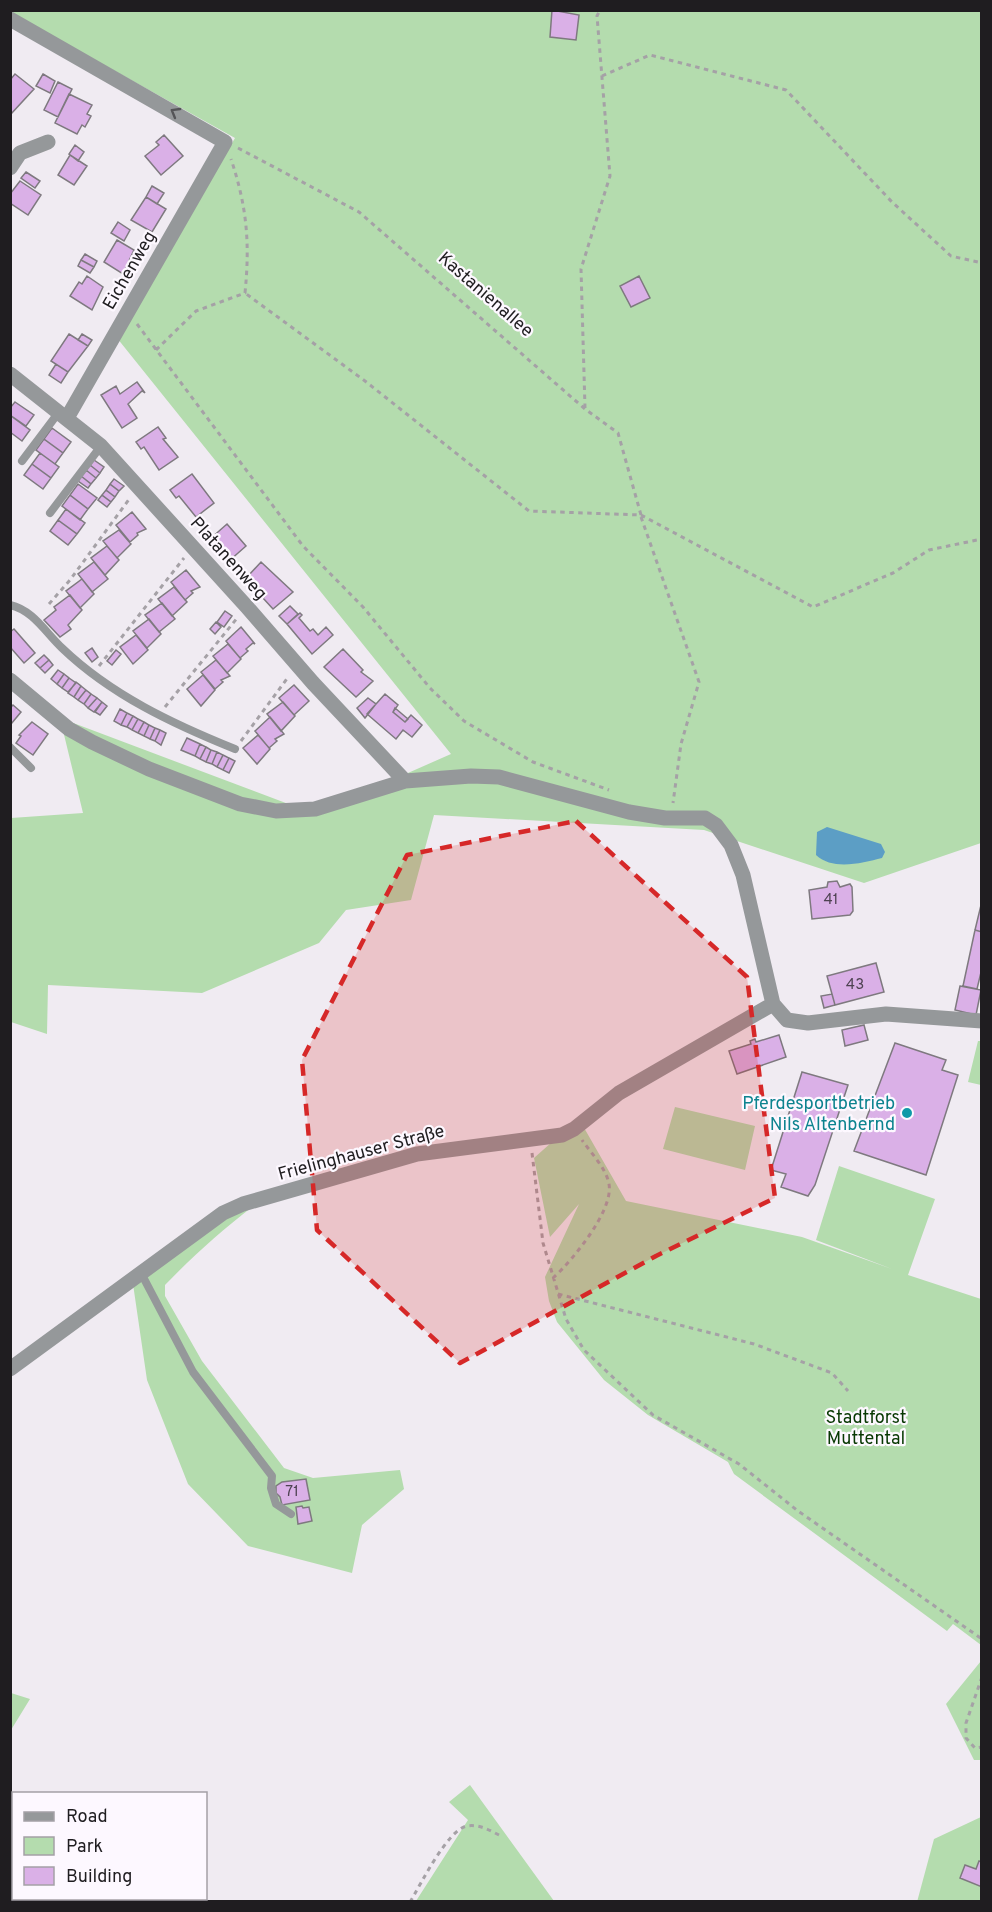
<svg xmlns="http://www.w3.org/2000/svg" width="992" height="1912" viewBox="0 0 992 1912" font-family="Overpass,sans-serif">
<style>
.green{fill:#b4dcae}
.water{fill:#5c9ec5}
.building{fill:#dab0e7;stroke:#7e797f;stroke-width:1.5}
.lines{fill:none;stroke-linecap:round;stroke-linejoin:round}
.path{stroke:#a5a1a6;stroke-width:3;stroke-dasharray:4.5 4.5;stroke-linecap:butt}
.lane{stroke:#95989a;stroke-width:8}
.street{stroke:#95989a;stroke-width:15}
.oneway{stroke:#545457}
.marked{fill:#d62828;fill-opacity:0.2;stroke:#d62828;stroke-width:4.5;stroke-dasharray:12 8;stroke-linejoin:round}
.culture-dot{fill:#0f9aa8;stroke:#fdf8ff;stroke-width:2}
.labels{text-anchor:middle;stroke-width:4.5;stroke-linejoin:round;paint-order:stroke}
.number-label{font-size:15px;fill:#4e4252}
.street-label{font-size:18px;fill:#1f1d20;stroke:#fdf8ff}
.culture-label{font-size:18px;fill:#0d838f;stroke:#fdf8ff;text-anchor:end}
.park-label{font-size:18px;fill:#073802;stroke:#fdf8ff}
</style>
<rect width="100%" height="100%" fill="#f0ebf2"/>
<path class="green" d="M10,11H981V843L864,883L704,830L434,815L411,900L346,910L319,943L202,993L48,985L47,1034L11,1022V818L83,813L60,718L315,814L451,754L117,338L235,138L11,13Z
M978,1041H981V1085L968,1082Z
M675,1107L755,1126L745,1170L663,1149Z
M583,1126L626,1201L802,1237L892,1269L816,1240L839,1166L935,1199L908,1275L981,1299V1645L953,1624L947,1631L734,1474L728,1462L648,1415L604,1380L557,1322L549,1301L545,1277L579,1204L550,1237L534,1158L552,1142Z
M252,1207C221,1231 193,1256 165,1285V1296L202,1361L284,1468L313,1478L400,1470L404,1489L362,1525L352,1573L248,1546L188,1484L147,1380L133,1284L217,1223Z
M981,1661V1760H974L946,1704Z
M11,1693L30,1699L11,1730L10,1693Z
M470,1785L554,1901H416L468,1820L449,1802Z
M981,1817V1901L917,1902L934,1839Z"/>
<path class="water" d="M827,827L881,844L885,852L882,858C862,863 833,871 816,855L817,832Z"/>
<path class="building" d="M552,10L579,15L576,40L550,37Z
M15,74L34,89L10,115V80Z
M43,74L55,81L50,93L36,86Z
M58,82L72,89L58,117L44,110Z
M69,94L92,105L87,114L91,116L85,127L82,125L77,134L55,123Z
M164,135L183,156L161,175L145,156L159,145L156,142Z
M75,145L84,152L78,161L69,154Z
M70,155L87,166L74,185L58,175Z
M26,172L40,181L35,188L21,178Z
M20,181L41,195L28,215L10,203V194Z
M152,186L164,193L157,204L146,197Z
M146,197L166,209L152,232L131,220Z
M118,222L130,230L124,241L111,233Z
M117,240L134,250L123,274L104,262Z
M85,254L97,261L94,267L81,260Z
M81,260L94,267L90,273L78,266Z
M87,276L103,287L92,310L70,296L79,282L82,284Z
M639,276L650,298L631,307L620,286Z
M69,334L88,346L68,372L51,361Z
M82,334L92,340L88,346L78,340Z
M56,364L68,372L61,383L49,375Z
M137,382L145,393L142,391L128,404L137,418L122,428L101,395L116,386L120,394Z
M15,402L34,415L26,426L10,415V408Z
M11,416L30,430L22,441L10,432Z
M158,427L166,438L163,439L178,457L159,470L144,447L141,449L136,442Z
M52,428L71,442L63,453L44,439Z
M44,439L63,453L55,464L36,450Z
M40,453L59,467L51,478L32,464Z
M94,460L104,467L100,473L90,465Z
M32,464L51,478L43,489L24,475Z
M90,465L100,473L96,478L86,470Z
M86,470L96,478L91,484L81,476Z
M192,474L214,503L196,517L179,496L176,498L170,490Z
M81,476L91,484L88,488L78,481Z
M114,479L124,486L119,491L110,484Z
M78,484L97,498L88,509L70,495Z
M110,484L119,491L115,497L106,490Z
M106,490L115,497L111,502L102,495Z
M70,495L88,509L80,520L62,506Z
M102,495L111,502L107,507L98,500Z
M66,509L85,523L77,534L58,520Z
M132,512L146,529L137,533L138,535L130,542L116,525Z
M58,520L77,534L68,545L50,531Z
M227,524L246,546L229,561L210,539Z
M119,530L131,544L117,558L103,541Z
M107,546L119,560L105,575L91,558Z
M94,562L108,579L92,592L78,574Z
M261,562L293,592L273,609L263,598L266,595L248,576Z
M186,570L200,587L191,591L193,593L185,600L171,582Z
M82,579L94,594L80,608L66,591Z
M174,587L187,602L172,616L158,599Z
M70,595L82,610L68,625L71,629L60,637L44,620L56,610L54,607Z
M162,603L175,619L159,632L145,615Z
M290,606L298,614L287,624L279,616Z
M225,611L232,616L224,627L217,622Z
M300,613L302,615L299,618L310,631L313,629L318,635L326,627L333,635L312,654L287,624Z
M149,619L161,634L147,648L133,631Z
M216,622L221,627L215,634L210,629Z
M241,627L255,644L253,643L246,649L248,651L240,658L226,641Z
M14,629L35,653L24,663L10,647V632Z
M136,635L148,650L133,664L120,647Z
M228,644L241,659L227,673L213,656Z
M92,648L98,657L92,662L85,653Z
M343,649L363,670L361,672L373,681L356,697L324,667Z
M116,650L121,654L112,665L107,661Z
M44,655L49,660L40,668L35,663Z
M49,660L53,665L45,673L40,668Z
M216,660L230,676L221,680L223,682L215,689L201,672Z
M58,670L64,674L57,684L51,679Z
M64,674L69,678L62,688L57,684Z
M203,675L215,690L201,706L187,689Z
M69,678L76,683L68,692L62,688Z
M76,682L81,686L74,697L68,693Z
M294,685L309,701L294,715L279,698Z
M81,686L86,690L78,700L74,697Z
M86,690L91,694L84,704L78,700Z
M91,694L97,698L88,708L84,704Z
M385,694L398,705L393,712L405,722L411,715L422,725L412,737L403,730L396,739L367,714Z
M97,698L102,702L94,712L88,708Z
M368,698L376,704L365,718L357,708Z
M102,702L107,706L100,715L95,712Z
M283,702L295,716L281,731L267,714Z
M13,705L21,712L11,724L10,708Z
M395,708L408,719L405,722L393,712Z
M120,709L127,713L121,725L114,721Z
M127,713L133,716L127,727L121,725Z
M133,716L138,719L132,730L127,727Z
M270,717L284,734L275,739L277,741L269,748L255,731Z
M138,719L144,722L138,733L132,730Z
M32,722L48,734L33,755L16,743L21,736L19,735Z
M144,722L149,725L144,736L138,733Z
M149,725L155,728L150,739L144,736Z
M155,728L160,730L155,741L150,739Z
M160,730L166,733L161,745L155,741Z
M258,735L270,749L257,764L243,748Z
M187,738L200,744L195,756L181,750Z
M200,744L206,747L200,759L195,756Z
M206,747L211,750L206,762L200,759Z
M211,750L217,752L212,764L206,762Z
M217,752L223,755L217,767L212,764Z
M223,755L229,758L223,770L217,767Z
M229,758L235,761L229,773L223,770Z
M837,881L840,887L850,884L852,887L853,911L850,915L812,919L809,890L827,887L828,882Z
M982,901V932L975,930Z
M975,930L982,932V968L977,989L963,986Z
M876,963L884,992L835,1005L827,976Z
M960,986L981,990L976,1015L955,1010Z
M832,994L835,1005L824,1008L821,996Z
M864,1025L868,1040L845,1046L842,1030Z
M779,1035L786,1057L737,1074L729,1051L751,1044L750,1041L755,1039L756,1042Z
M895,1043L946,1060L942,1070L958,1075L926,1175L854,1151Z
M802,1072L848,1085L815,1185L808,1196L781,1187L786,1174L771,1170Z
M306,1479L310,1500L282,1505L280,1497L276,1493V1486L282,1482Z
M302,1506L303,1508L309,1507L312,1521L298,1524L296,1507Z
M979,1861L982,1862V1887L960,1878L965,1865L976,1869Z"/>
<g class="lines">
<path class="path" d="M602,76L650,55L786,90L892,202L951,256L982,263
M238,148L359,212L585,409L618,433L641,515L529,511L365,381L245,293
M137,324L303,546L363,607L430,688L464,721L533,762L609,790
M156,350L196,311L245,293C250,243 247,207 231,159
M585,408L581,269L610,176L597,16L600,10
M641,515L813,607L893,573L929,550L982,539
M641,517L699,682L681,744L673,803
M49,604L70,580L130,498
M99,666L184,558
M165,707L238,617
M241,741L289,676
M532,1153L543,1243L566,1319L584,1350L653,1415L739,1464L798,1511L982,1639
M553,1278C572,1261 614,1210 609,1184C606,1168 591,1153 582,1140
M558,1294L754,1344L832,1373L848,1391
M982,1677L966,1723V1738L975,1748L982,1747
M410,1902C421,1884 448,1829 467,1826C479,1824 489,1830 499,1835"/>
<path class="lane" d="M22,461L59,412
M50,513L101,446
M10,605C33,610 46,633 62,648C111,695 173,724 235,749
M10,747L31,768
M141,1273L193,1372L272,1476L271,1488L276,1504L291,1514"/>
<path class="street" d="M10,19L225,142L67,418
M10,168L20,153L48,142
M10,374L101,446L247,607L313,683L405,781
M10,680L69,729L92,742L149,769L240,804L276,811L315,809L405,781L471,776L499,777L629,812L665,818H705L716,825L731,845L743,875L773,1004L787,1020L808,1023L886,1014L982,1021
M10,1369L223,1213L243,1204L417,1154L562,1135L574,1129L619,1093L773,1004"/>
</g>
<defs><path id="oneway-chevron" d="M-2-3.5L2.5 0L-2 3.5" fill="none" stroke-width="1.6" stroke-linecap="round" stroke-linejoin="round" transform="scale(1.5)"/></defs>
<use class="oneway" href="#oneway-chevron" transform="translate(175 112) rotate(-150)"/>
<path class="marked" d="M576,821L747,977L775,1198L656,1256L460,1363L317,1230L302,1060L407,855Z"/>
<circle class="culture-dot" cx="907" cy="1113" r="6"/>
<g class="labels">
<g class="number-label">
<text x="831" y="904">41</text>
<text x="855" y="989">43</text>
<text x="292" y="1496">71</text>
</g>
<g class="street-label">
<text transform="translate(129 270) rotate(-60)" y="6">Eichenweg</text>
<text transform="translate(486 294) rotate(41)" y="6">Kastanienallee</text>
<text transform="translate(229 558) rotate(48)" y="6">Platanenweg</text>
<text transform="translate(361 1152) rotate(-15)" y="6">Frielinghauser Straße</text>
</g>
<g class="culture-label">
<text x="895" y="1109">Pferdesportbetrieb<tspan x="895" dy="21">Nils Altenbernd</tspan></text>
</g>
<g class="park-label">
<text x="866" y="1423">Stadtforst<tspan x="866" dy="21">Muttental</tspan></text>
</g>
</g>
<rect width="992" height="1912" fill="none" stroke="#1f1d20" stroke-width="24"/>
<rect x="12" y="1792" width="195" height="108" fill="#fdf8ff" stroke="#a4a0a6" stroke-width="1.5"/>
<rect x="24" y="1812" width="30" height="9" fill="#95989a" stroke="#a4a0a6" stroke-width="1.5"/>
<text x="66" y="1822" font-size="18" fill="#1f1d20">Road</text>
<rect x="24" y="1837" width="30" height="18" fill="#b4dcae" stroke="#a4a0a6" stroke-width="1.5"/>
<text x="66" y="1852" font-size="18" fill="#1f1d20">Park</text>
<rect x="24" y="1867" width="30" height="18" fill="#dab0e7" stroke="#a4a0a6" stroke-width="1.5"/>
<text x="66" y="1882" font-size="18" fill="#1f1d20">Building</text>
</svg>
